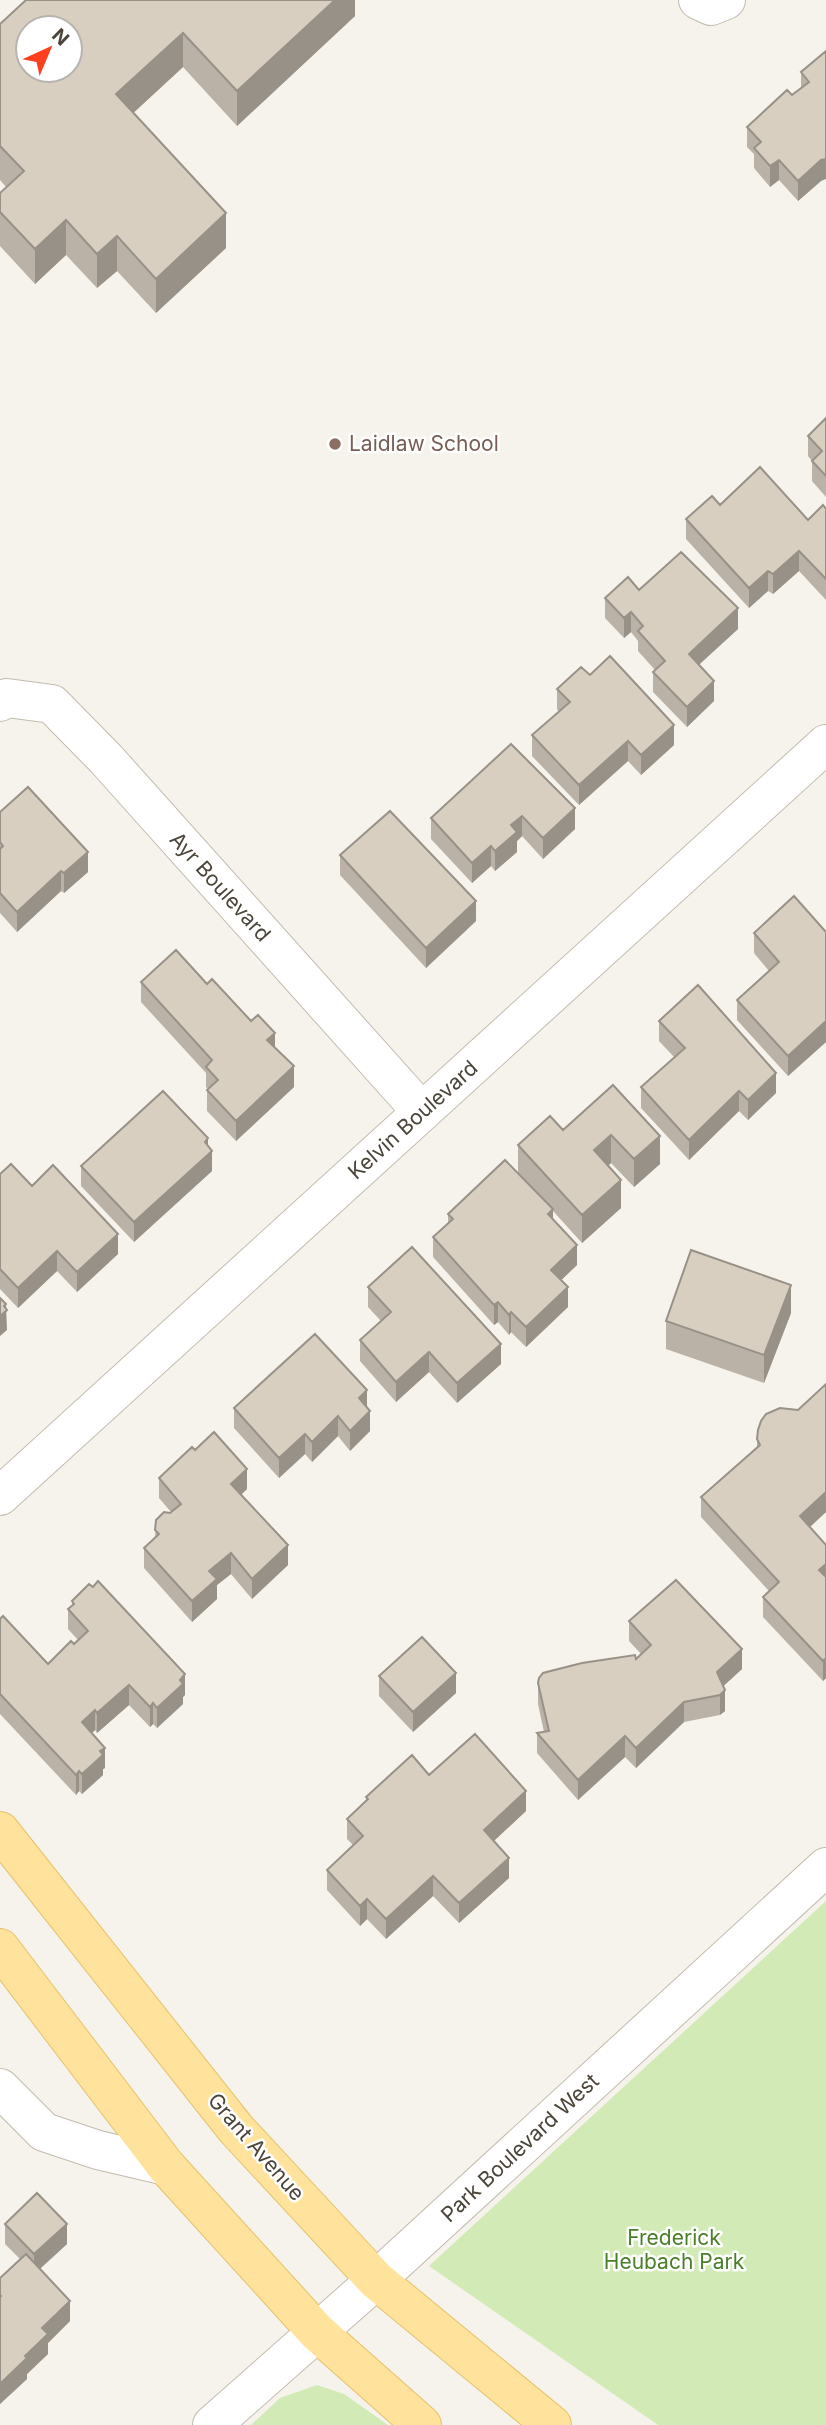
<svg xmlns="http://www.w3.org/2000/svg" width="826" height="2425" viewBox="0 0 826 2425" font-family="Inter,sans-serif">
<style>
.park{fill:#d2eab5}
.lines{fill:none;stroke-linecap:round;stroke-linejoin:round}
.minor-casing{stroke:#c2bbae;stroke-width:40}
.major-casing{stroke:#e6c16a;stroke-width:40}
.minor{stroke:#fff;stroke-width:38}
.major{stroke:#ffe39c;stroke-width:38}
.wall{fill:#bab2a6}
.shaded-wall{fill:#979187}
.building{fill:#d8cfc1;stroke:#979187;stroke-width:2;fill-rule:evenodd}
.education-dot{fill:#8d6e63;stroke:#fff;stroke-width:2.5}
.labels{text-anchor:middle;stroke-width:5;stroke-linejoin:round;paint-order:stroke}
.education-label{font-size:21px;fill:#785e54;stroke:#fff;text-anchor:start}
.street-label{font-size:21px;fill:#4b4439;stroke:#fff}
.park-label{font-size:21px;fill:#4a7f2a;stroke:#fff}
</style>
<rect width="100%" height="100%" fill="#f6f3ec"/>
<path class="park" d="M826,1901V2425H658L429,2266Z
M317,2385L344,2394L388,2425H251L280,2398Z"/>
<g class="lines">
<g class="minor-casing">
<path id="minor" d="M698,0L711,6L726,0
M0,702L7,698L52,704L106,759L422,1112
M0,1496L826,744
M0,2088L44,2132L98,2150L166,2166
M212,2425L376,2280L826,1867"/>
</g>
<g class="major-casing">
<path id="major" d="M0,1831L236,2129L376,2280L552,2425
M0,1948L166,2166L317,2332L422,2425"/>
</g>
<use href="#minor" class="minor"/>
<use href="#major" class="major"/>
</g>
<path class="wall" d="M355,0V16L237,126L183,67L133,113L226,248L156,313L117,271L97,288L66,255L35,284L0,246V193L6,187L0,180V24Z
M826,51L821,181L798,201L779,180L770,187L754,168V154L747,147V127L801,88V72Z
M826,418V497L812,481V461L808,456V436Z
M720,505L808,520L826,509V600L799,571L773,594L768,591L749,608L686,539V519Z
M639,590L738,629L699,664L714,701L687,727L653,692V672L655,670L638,651V641L631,632L624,638L605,618V598Z
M590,675L674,745L641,775L628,761L579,805L532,756V735L559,712L557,709V689Z
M511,744L575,829L543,859L522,836L517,841V852L495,871L491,866L472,883L431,839V818Z
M0,812L88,872L64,893L61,891L17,932L0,913Z
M340,855L476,921L426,968L340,875Z
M826,932V1042L788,1076L737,1020V1000L769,971L754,953V933Z
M141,982L207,984L275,1047L294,1087L236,1141L207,1111V1090L208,1089L206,1087V1073L141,1002Z
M659,1021L776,1093L748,1120L739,1111L689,1160L641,1108V1087L675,1058L659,1041Z
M613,1085L660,1164L634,1187L611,1163L608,1166L621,1208L582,1243L553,1211V1219L577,1265L561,1280L568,1307L526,1347L511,1332L509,1335L498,1322L494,1325L433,1257V1237L448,1223V1214L518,1173V1145L563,1130Z
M208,1145L212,1171L134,1242L81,1186V1166Z
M0,1174L32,1186L118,1254L77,1292L57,1271L18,1308L0,1289Z
M368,1287L501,1364L457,1403L429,1372L396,1402L360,1361V1340L381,1321L368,1307Z
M791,1313L764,1383L666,1349V1321Z
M826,1384V1512L810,1527L826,1545V1678L823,1681L763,1617V1597L769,1591L701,1517V1497L757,1448V1439L798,1410Z
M367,1407L370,1431L350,1451L338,1436L312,1462L305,1454L279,1478L234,1428V1408Z
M159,1478L247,1489L241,1495L288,1565L252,1599L231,1574L217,1585V1599L192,1622L144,1568V1548L155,1537L156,1520L171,1512L159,1498Z
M72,1601L185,1695L183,1697V1704L157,1728L153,1724L150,1727L129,1705L97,1733L95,1730L92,1733L105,1768L103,1769V1775L82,1794L79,1791L76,1795L0,1714V1619L48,1664L78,1640L68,1629V1609L72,1606Z
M629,1621L742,1669L723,1686L725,1711L720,1715L684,1722L636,1768L625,1757L578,1800L537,1753V1733L544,1732L538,1704V1683L636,1659L641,1654L629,1641Z
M379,1676L456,1693L413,1732L379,1696Z
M429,1775L526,1811L494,1841L509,1878L459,1923L433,1896L386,1939L367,1919L360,1926L327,1890V1870L353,1845L347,1839V1819L366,1801V1797Z
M5,2224L67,2244L40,2269L70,2321L48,2343V2354L27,2374V2379L0,2404V2278L20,2259L5,2244Z"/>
<path class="shaded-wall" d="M335,0H355V16L237,126V91Z
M183,33V67L116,129V94Z
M826,159V179L821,181L798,201V181L821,160Z
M779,160V180L770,187V166Z
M226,213V248L156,313V279Z
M66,220V255L35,284V249Z
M117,236V271L97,288V254Z
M799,551V571L773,594V574Z
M768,571V591L749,608V588Z
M738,608V629L689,674V654Z
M631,612V632L624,638V618Z
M714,681V701L687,727V707Z
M674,725V745L641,775V755Z
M628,741V761L579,805V785Z
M575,808V829L543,859V838Z
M522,816V836L517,841V852L495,871V851L511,825Z
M491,846V866L472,883V863Z
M88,852V872L64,893V873Z
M61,871V891L17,932V912Z
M476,901V921L426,968V948Z
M826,1021V1042L788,1076V1056Z
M275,1033V1053L267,1040Z
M294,1066V1087L236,1141V1121Z
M776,1073V1093L748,1120V1100Z
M739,1091V1111L689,1160V1140Z
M611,1135V1163L594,1179V1150Z
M660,1136V1164L634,1187V1159Z
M208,1138V1154L212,1151V1171L134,1242V1222Z
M621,1180V1208L582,1243V1215Z
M553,1209V1229L548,1214Z
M118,1234V1254L77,1292V1272Z
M577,1245V1265L551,1290V1270Z
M57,1251V1271L18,1308V1288Z
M791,1285V1313L764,1383V1355Z
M568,1287V1307L526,1347V1327Z
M498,1302V1322L494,1325V1305Z
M6,1304L7,1330L0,1336V1316L4,1306Z
M511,1312V1332L509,1335V1315Z
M501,1344V1364L457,1403V1383Z
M429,1352V1372L396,1402V1382Z
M367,1390V1410L359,1398Z
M370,1411V1431L350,1451V1431Z
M338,1416V1436L312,1462V1442Z
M305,1434V1454L279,1478V1458Z
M247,1469V1489L231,1504V1484Z
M826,1492V1512L800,1536V1516Z
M288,1545V1565L252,1599V1579Z
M231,1553V1574L217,1585V1599L192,1622V1601L209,1571Z
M826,1564V1584L819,1570Z
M742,1649V1669L717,1692V1672Z
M826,1658V1678L823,1681V1661Z
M456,1673V1693L413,1732V1712Z
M185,1674V1695L183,1697V1704L157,1728V1708Z
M129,1685V1705L97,1733V1713Z
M725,1690V1711L720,1715V1695Z
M684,1702V1722L636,1768V1748Z
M153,1703V1724L150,1727V1707Z
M95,1710V1730L82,1742V1722Z
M625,1736V1757L578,1800V1780Z
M105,1748V1768L103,1769V1775L82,1794V1774L100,1751Z
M79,1771V1791L76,1795V1775Z
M526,1791V1811L484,1850V1830Z
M509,1858V1878L459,1923V1903Z
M433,1876V1896L386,1939V1919Z
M367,1899V1919L360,1926V1906Z
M67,2224V2244L34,2274V2254Z
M70,2301V2321L48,2343V2354L27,2374V2379L0,2404V2384L25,2356L42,2328Z"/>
<path class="building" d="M26,0H335L237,91L183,33L116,94L226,213L156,279L117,236L97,254L66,220L35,249L0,212V193L24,171L0,146V24ZM28,28H70V70H28Z
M826,51V159L821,160L798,181L779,160L770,166L754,148L761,142L747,127L787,90L792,95L809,82L801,72Z
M826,418V476L812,461L822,451L808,436Z
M760,467L808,520L823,505L826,509V579L799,551L773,574L768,571L749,588L686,519L712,496L720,505Z
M681,552L738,608L689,654L714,681L687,707L653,672L665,661L638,631L643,626L631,612L624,618L605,598L628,577L639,590Z
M610,656L674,725L641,755L628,741L579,785L532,735L570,702L557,689L581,667L590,675Z
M511,744L575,808L543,838L522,816L511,825L517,832L495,851L491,846L472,863L431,818Z
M28,787L88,852L64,873L61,871L17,912L0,893V849L3,846L0,842V812Z
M390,811L476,901L426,948L340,855Z
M794,896L826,932V1021L788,1056L737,1000L779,962L754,933Z
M176,950L207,984L212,979L251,1021L258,1015L275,1033L267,1040L294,1066L236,1121L207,1090L218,1080L206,1067L212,1060L141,982Z
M698,985L776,1073L748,1100L739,1091L689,1140L641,1087L685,1048L659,1021Z
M613,1085L660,1136L634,1159L611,1135L594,1150L621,1180L582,1215L518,1145L550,1116L563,1130Z
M163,1091L208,1138L205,1142L212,1151L134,1222L81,1166Z
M505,1160L553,1209L548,1214L577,1245L551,1270L568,1287L526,1327L511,1312L509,1315L498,1302L494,1305L433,1237L453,1219L448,1214Z
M11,1164L32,1186L53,1165L118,1234L77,1272L57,1251L18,1288L0,1269V1174Z
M412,1247L501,1344L457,1383L429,1352L396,1382L360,1340L391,1312L368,1287Z
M691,1250L791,1285L764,1355L666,1321Z
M0,1298L6,1304L4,1306L7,1310L0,1316Z
M315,1334L367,1390L359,1398L370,1411L350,1431L338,1416L312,1442L305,1434L279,1458L234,1408Z
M826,1384V1492L800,1516L826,1545V1564L819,1570L826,1577V1658L823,1661L763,1597L779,1582L701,1497L760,1445L757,1439L758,1430L761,1421L766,1414L780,1408L798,1410Z
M214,1432L247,1469L231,1484L288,1545L252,1579L231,1553L209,1571L217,1579L192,1601L144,1548L159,1534L155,1530L156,1520L164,1512L170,1513L181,1504L159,1478L192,1447L195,1450Z
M676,1580L742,1649L717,1672L725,1690L720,1695L684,1702L636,1748L625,1736L578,1780L537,1733L549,1731L538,1683L539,1678L543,1673L582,1663L635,1655L636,1659L651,1645L629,1621Z
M98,1581L185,1674L180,1680L183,1684L157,1708L153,1703L150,1707L129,1685L97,1713L95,1710L82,1722L105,1748L100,1751L103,1755L82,1774L79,1771L76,1775L0,1694V1619L3,1616L48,1664L71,1641L74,1644L88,1631L68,1609L74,1604L72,1601L89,1584L93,1587Z
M422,1637L456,1673L413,1712L379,1676Z
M475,1734L526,1791L484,1830L509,1858L459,1903L433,1876L386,1919L367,1899L360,1906L327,1870L363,1836L347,1819L368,1799L366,1797L412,1755L429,1775Z
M37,2193L67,2224L34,2254L5,2224Z
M26,2254L70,2301L42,2328L48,2334L25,2356L27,2358L0,2384V2297L1,2296L0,2295V2278Z"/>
<circle class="education-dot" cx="335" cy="444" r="7"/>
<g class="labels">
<g class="education-label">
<text x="349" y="451">Laidlaw School</text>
</g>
<g class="street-label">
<text transform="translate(220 887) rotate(48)" y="7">Ayr Boulevard</text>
<text transform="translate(413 1120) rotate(-42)" y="7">Kelvin Boulevard</text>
<text transform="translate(256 2147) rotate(49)" y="7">Grant Avenue</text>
<text transform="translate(520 2148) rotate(-43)" y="7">Park Boulevard West</text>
</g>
<g class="park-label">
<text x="674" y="2245">Frederick<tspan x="674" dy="24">Heubach Park</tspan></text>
</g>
</g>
<g transform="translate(49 49) rotate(44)"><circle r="33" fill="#ffffff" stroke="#b7b4b0" stroke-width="2"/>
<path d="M0-5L12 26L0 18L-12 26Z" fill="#fc3f1d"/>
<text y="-10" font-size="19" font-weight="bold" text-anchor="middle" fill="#4b4439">N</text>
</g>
</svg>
